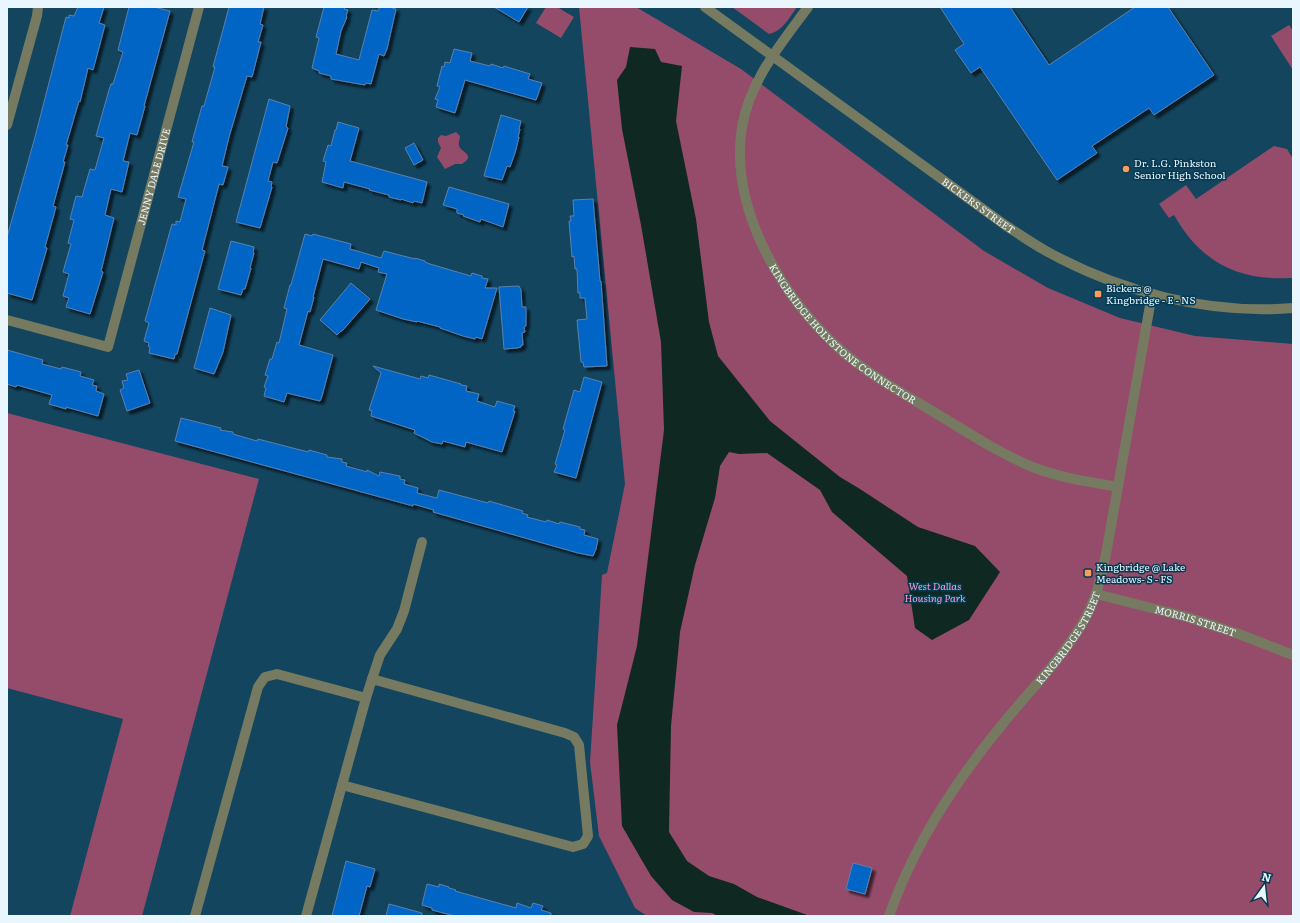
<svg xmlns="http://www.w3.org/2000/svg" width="1300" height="923" viewBox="0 0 1300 923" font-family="Literata,serif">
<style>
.green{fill:#954c6a}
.water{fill:#0f2922}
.building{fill:#0065c5;stroke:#5b80ae;filter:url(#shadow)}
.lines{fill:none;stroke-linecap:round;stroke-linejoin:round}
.minor{stroke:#767a61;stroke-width:10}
.poi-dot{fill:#fd9c56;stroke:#053a53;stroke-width:1.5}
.labels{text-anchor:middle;stroke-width:3;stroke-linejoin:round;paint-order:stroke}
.poi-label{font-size:10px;fill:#e9f6fd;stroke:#053a53;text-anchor:start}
.street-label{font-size:10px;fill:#e9f6fd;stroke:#053a53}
.park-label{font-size:10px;font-style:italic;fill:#fd9fc4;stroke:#053a53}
</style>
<defs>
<filter id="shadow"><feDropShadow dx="3.5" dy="3.5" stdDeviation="1" flood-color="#0009"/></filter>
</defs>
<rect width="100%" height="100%" fill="#13455e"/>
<path class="green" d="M546,7H557L574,17L561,38L536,23Z
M579,7H636L741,69L984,251L1048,288L1120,318L1195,336L1293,344V916H647L635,908L599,836L590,762L602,575L607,573L625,484Z
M732,7H797C789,18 783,31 769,34Z
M1289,25L1293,31V70L1271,36Z
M456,132L460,136C460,139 458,143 459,146C462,153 476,155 462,164H455L445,169L437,157L441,148L438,142V138L441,135L446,136Z
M1274,146L1287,149L1293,159V278H1290C1237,281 1200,261 1174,215L1169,218L1159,204L1186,185L1196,199Z
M7,413L259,479L142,916H70L123,719L7,688Z"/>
<path class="water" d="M630,47L655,49L661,62L682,66L676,121L696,219L709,322L718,356L770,421L840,477L860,489L918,527L975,546L1000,572L969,620L932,640L915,628L907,576L832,512L820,490L767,453L739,454L729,452L720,466L715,498L695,565L680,632L671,726L669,832L687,861L709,876L734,884L757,897L810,916H718L712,913L694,912L672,900L651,876L622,826L617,725L637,646L664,430L661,342L641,225L622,129L617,80L626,67Z"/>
<path class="building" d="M78,7H104L99,23L105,25L93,70L88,68L80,102L79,101L66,145H68L63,162H65L53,206L56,207L45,247L47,248L32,300L7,293V237L35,137L66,17L69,18V15L74,16Z
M129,7H154L170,11L144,106H145L137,135L130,133L123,161L129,162L122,192L111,189L105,215L114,218L101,271L103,272L90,314L66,307L69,298L63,296L69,274L63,272L71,244L68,243L74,220L70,219L76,196L82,197L90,169L95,170L104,138L96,136L109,90L111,84H113L123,52L118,50Z
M229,7H264L260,24L263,25L258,42H261L252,77L247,76L229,137L222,166L228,167L223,185L219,184L202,250L205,251L200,269L177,354H175L174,359L149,353L150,347L148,346L149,343L144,341L149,323L145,321L172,224L176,225V221L180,222L186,199L178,197L194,142H192L200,113L202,106H204L215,67H213Z
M324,7H345L344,9L348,10L346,16L347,17L341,31L336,54L359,60L372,10L378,11L380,7H389L396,9L387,49L384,56L379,54L371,84L366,83L365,85L331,79V76L319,73V71L312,68L319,38L316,37Z
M494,7H528L519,22Z
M940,7H1010L1049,65L1135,7H1168L1214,75L1154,115L1149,108L1092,146L1097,153L1057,180L980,67L971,73L955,50L964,44Z
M454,49L472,53L470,61L490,66L491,64L503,68L504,66L530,74L528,79L542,83L536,100L465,80L455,113L436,107L438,100L435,99L440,87L437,86L442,66L444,67L445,62L450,63Z
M269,99L290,106L286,127L288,128L277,163L273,162L268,181L272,182L271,187H272L260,228L236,222Z
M501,115L521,121L519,129H520L518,137H519L515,153L510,167L507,166L502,180L484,176Z
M338,122L359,128L350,161L427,182L422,203L414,201L413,203L401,199V200L389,197V195L369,190L370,189L344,182L343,188L322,182L326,162L323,161L328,145L331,146L335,130H336Z
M414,143L423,160L414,165L405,148Z
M449,187L509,204L503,227L481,219L480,222L463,216L464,215L457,213V209L443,205Z
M593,199L600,281H601L607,366L584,367L583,362H581L577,320L587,319L585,298H580V293H578L577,269H575L574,256L572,257L569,221H571L570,216H574L573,200Z
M305,234L312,236L313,234L351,244L350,249L381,258L384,251L415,259V258L425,261V262L430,264L471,276L472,273L482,276V278L488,279L485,288H497L482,339L476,337L475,339L463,336L440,328V327L417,321V322L403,319L376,310L387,274L378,272L379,268L361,262L359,269L323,259L313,297H314L310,312L308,311L299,345L333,355L322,396L320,401L287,393L284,402L264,396L266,388L264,387L268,376L265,375L270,359H272L277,342L279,343L287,309L284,308L290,285H291Z
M231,241L254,247L253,253H254L250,268H251L245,289H243L241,295L218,289Z
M351,283L370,299L342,331H341L337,335L320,320Z
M519,286L521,290L522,307H526V326L524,327L525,332L522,333L523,345H521V347L517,348L504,349L499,287Z
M210,308L231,315L223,352L214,374L194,368Z
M7,350L43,360L42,364L61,369L62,367L81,372L80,376L94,380L92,385L97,386L96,391L104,394L98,416L66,407V409L49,404L52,395L17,385L16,387L7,384Z
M373,366L420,379L421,376L428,378L429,375L461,384V385L467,386L466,391L479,394L477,401L495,407L497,401L515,406L513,411H515L502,452L466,442L465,447L443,441L442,444L432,442L414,433L415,430L371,416L372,411L369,410L381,373Z
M139,370L150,403L127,411L120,390L124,388L122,381L128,380L126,374Z
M584,377L602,382L576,478L554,472L557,465L555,464L565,430L563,429L574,390L580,392Z
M181,418L221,428L220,430L233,432V434L257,441L258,439L308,452L309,450L327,455V457L342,459V462L347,463L346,466L367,472V470L379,476L380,472L400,476V479L405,480L404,484L418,488L417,493L437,498L439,490L473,499L488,503L489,501L523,511L522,513L528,515L527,517L546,522L547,520L559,524L560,522L580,527V529L585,530L584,535L598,539L596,549L593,556L578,553L433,512L434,510L413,504V506L175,441Z
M346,861L375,869L370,887L367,886L359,916H332Z
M853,863L872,868L865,894L846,889Z
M427,884L439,887V884L449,887V888L456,890L455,891L516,908L517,903L531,908L533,903L543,906L541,910L551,913V916H455L432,910V908L422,905Z
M389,904L422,913V916H386Z"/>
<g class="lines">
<g class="minor">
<path id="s1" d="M705,7L1005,225C1019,234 1032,243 1046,251C1120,292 1209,315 1293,308"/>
<path id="s2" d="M808,7C781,44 750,80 742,127C729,209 782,298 842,351C872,377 908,396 942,417C972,435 1002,455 1035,468C1062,478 1090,482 1118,487"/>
<path d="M7,125L37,16L38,7"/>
<path id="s3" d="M7,320L108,347L199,7"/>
<path id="s4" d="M1096,594L1187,617L1239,634L1293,655"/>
<path d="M372,679L380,655L397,629L404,611L422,542"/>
<path d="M342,785L573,847L583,844L588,836L579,745L574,737L565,733L372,679L366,698"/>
<path d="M195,916L258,687L265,677L277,674L366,698L306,916"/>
<path id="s5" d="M889,916C913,847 955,782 1001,726C1029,691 1063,658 1085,619C1103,586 1107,546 1114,509C1127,438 1139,366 1152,294"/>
</g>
</g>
<g class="poi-dot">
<circle cx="1126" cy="169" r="4"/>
<rect x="1094" y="290" width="8" height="8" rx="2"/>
<rect x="1084" y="569" width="8" height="8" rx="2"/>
</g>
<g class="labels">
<g class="poi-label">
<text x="1134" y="167">Dr. L.G. Pinkston<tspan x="1134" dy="12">Senior High School</tspan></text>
<text x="1106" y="292">Bickers @<tspan x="1106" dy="12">Kingbridge - E - NS</tspan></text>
<text x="1096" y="571">Kingbridge @ Lake<tspan x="1096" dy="12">Meadows- S - FS</tspan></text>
</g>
<g class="street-label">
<text dy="4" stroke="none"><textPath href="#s3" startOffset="281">JENNY DALE DRIVE</textPath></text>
<text dy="4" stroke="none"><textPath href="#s1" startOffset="338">BICKERS STREET</textPath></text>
<text dy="4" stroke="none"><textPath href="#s2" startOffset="382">KINGBRIDGE HOLYSTONE CONNECTOR</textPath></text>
<text dy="4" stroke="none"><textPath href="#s4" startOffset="103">MORRIS STREET</textPath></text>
<text dy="4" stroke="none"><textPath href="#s5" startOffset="333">KINGBRIDGE STREET</textPath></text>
</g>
<g class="park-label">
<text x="935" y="590">West Dallas<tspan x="935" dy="12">Housing Park</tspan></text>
</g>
</g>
<rect width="1300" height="923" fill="none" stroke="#e9f6fd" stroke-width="16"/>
<g transform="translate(1264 887) rotate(15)" stroke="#053a53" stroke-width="3" paint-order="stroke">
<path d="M0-3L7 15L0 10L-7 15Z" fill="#e9f6fd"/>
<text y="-6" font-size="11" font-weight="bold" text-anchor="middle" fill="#e9f6fd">N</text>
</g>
</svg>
